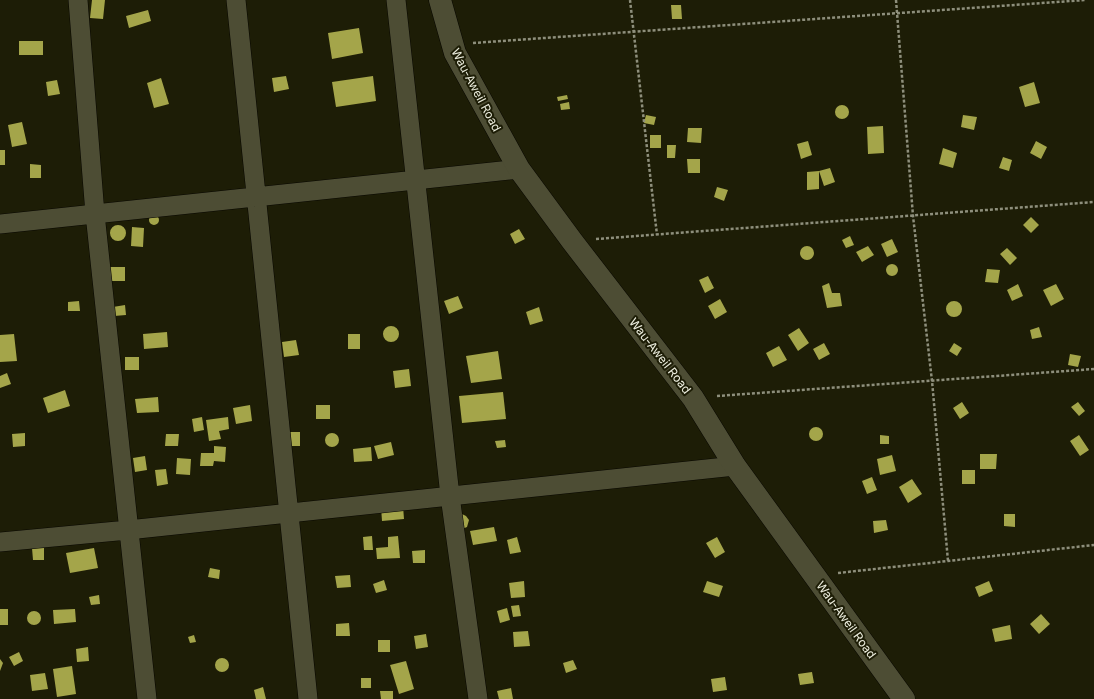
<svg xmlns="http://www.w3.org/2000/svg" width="1094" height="699" viewBox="0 0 1094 699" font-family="Inter,sans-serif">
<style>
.building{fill:#a4a54a}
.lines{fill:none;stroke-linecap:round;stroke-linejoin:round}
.minor-casing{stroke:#080700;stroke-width:20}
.tertiary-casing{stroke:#080700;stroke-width:23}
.path{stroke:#8e8f7c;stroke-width:2.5;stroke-dasharray:3 2;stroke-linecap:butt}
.minor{stroke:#4d4d34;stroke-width:19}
.tertiary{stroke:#4d4d34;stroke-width:22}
.labels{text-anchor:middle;stroke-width:4;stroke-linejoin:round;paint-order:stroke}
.street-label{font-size:12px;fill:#ecedde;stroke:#1d1d06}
</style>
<rect width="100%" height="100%" fill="#1d1d06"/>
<path class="building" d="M92,0H105L103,19L90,18Z
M671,5H681L682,19H672Z
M148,10L151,21L129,28L126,16Z
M359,28L363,53L332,59L328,33Z
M19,41H43V55H19Z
M286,76L289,89L274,92L272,78Z
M373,76L376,101L336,107L332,82Z
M161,78L169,104L154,108L147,83Z
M57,80L60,94L48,96L46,82Z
M1034,82L1040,103L1025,107L1019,87Z
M567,95L568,99L558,101L557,97Z
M569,102L570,109L561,110L560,104Z
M835 112a7 7 0 1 1 14 0a7 7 0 1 1-14 0Z
M646,115L656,117L654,125L644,123Z
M963,115L977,117L974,130L961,127Z
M22,122L27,144L12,147L8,125Z
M883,126L884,153L868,154L867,127Z
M688,128H702L701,143L687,142Z
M650,135H661V148H650Z
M808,141L812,155L801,159L797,144Z
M1036,141L1047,147L1041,159L1030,153Z
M667,145H676L675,158H667Z
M943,148L957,153L953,168L939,164Z
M0,150H5V165H0Z
M1003,157L1012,160L1009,171L999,168Z
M687,159H700V173H688Z
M30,164L41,165V178H30Z
M830,168L835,182L824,186L819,171V189L807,190V172L819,171Z
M717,187L728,190L724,201L714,197Z
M149 220a5 5 0 1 1 10 0a5 5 0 1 1-10 0Z
M1031,217L1039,225L1031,233L1023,225Z
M110 233a8 8 0 1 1 16 0a8 8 0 1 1-16 0Z
M132,227L144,228L143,247L131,246Z
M519,229L525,239L515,244L510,234Z
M850,236L854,245L846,248L842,240Z
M892,239L898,252L887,257L881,244Z
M868,246L874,255L862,262L856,252Z
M800 253a7 7 0 1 1 14 0a7 7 0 1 1-14 0Z
M1007,248L1017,258L1010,265L1000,254Z
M886 270a6 6 0 1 1 12 0a6 6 0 1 1-12 0Z
M108,267H125V281H109Z
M987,269L1000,270L998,283L985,282Z
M708,276L714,288L705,293L699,280Z
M829,283L832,293H840L842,306L827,308L822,286Z
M1018,284L1023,296L1012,301L1007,290Z
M1056,284L1064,299L1051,306L1043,290Z
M458,296L463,308L449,314L444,301Z
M720,299L727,312L715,319L708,306Z
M79,301L80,311H68V302Z
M946 309a8 8 0 1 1 16 0a8 8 0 1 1-16 0Z
M125,305L126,315L114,316L113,307Z
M539,307L543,321L530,325L526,312Z
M383 334a8 8 0 1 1 16 0a8 8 0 1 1-16 0Z
M1039,327L1042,337L1032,339L1030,330Z
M799,328L809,343L798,351L788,335Z
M167,332L168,347L144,349L143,334Z
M14,334L17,361L0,362V335Z
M348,334H360V349H348Z
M296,340L299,355L284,357L282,342Z
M824,343L830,354L819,360L813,349Z
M954,343L962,348L957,356L949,351Z
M779,346L787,360L773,367L766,353Z
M498,351L502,379L471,383L466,356Z
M1070,354L1081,356L1078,367L1068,365Z
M125,357H139V370H125Z
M409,369L411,386L395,388L393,371Z
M7,373L11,384L0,388V376Z
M65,390L70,406L48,413L43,398Z
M503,392L506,419L462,423L459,396Z
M158,397L159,412L137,413L135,399Z
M962,402L969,413L960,419L953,408Z
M1078,402L1085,411L1079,416L1071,407Z
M250,405L252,421L236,424L233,408Z
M316,405H330V419H316Z
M202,417L204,430L194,432L192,419Z
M228,417L229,429L219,431L221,439L209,441L206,420Z
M809 434a7 7 0 1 1 14 0a7 7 0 1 1-14 0Z
M285,432H300V446H285Z
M325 440a7 7 0 1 1 14 0a7 7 0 1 1-14 0Z
M25,433V446L13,447L12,434Z
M166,434H179L178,446H165Z
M880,435L889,436V444H880Z
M1079,435L1089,450L1080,456L1070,441Z
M505,440L506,447L497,448L495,441Z
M391,442L394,455L378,459L374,446Z
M214,446L226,447L225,462L214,461L213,466H200L201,453H214Z
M371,447L372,461L354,462L353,449Z
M980,454H997L996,469H980Z
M892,455L896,471L880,475L877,459Z
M145,456L147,470L135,472L133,458Z
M177,458L191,459L190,475L176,474Z
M166,469L168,484L157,486L155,470Z
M962,470H975V484H962Z
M872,477L877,490L867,494L862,481Z
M912,479L922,494L908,503L899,487Z
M403,506L404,519L382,521L381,507Z
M462,514L466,516L469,520L467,527L462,529Z
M1004,514H1015V527L1004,526Z
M886,520L888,530L874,533L873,521Z
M494,527L497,541L473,545L470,531Z
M372,536L373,550H364L363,537Z
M398,536L400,558L377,559L376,548L388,547V537Z
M517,537L521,552L510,554L507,540Z
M717,537L725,552L715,558L706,543Z
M44,547V560H33L32,548Z
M94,548L98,568L70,573L66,553Z
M425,550V563H413L412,551Z
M210,568L220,570L219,579L208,577Z
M350,575L351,587L337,588L335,576Z
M384,580L387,590L376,593L373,584Z
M524,581L525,597L511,598L509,583Z
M707,581L723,586L719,597L703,592Z
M989,581L993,591L979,597L975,587Z
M99,595L100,604L91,605L89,597Z
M519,605L521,616L513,617L511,606Z
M507,608L510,620L500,623L497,611Z
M0,609H8V625H0Z
M75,609L76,622L54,624L53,610Z
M27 618a7 7 0 1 1 14 0a7 7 0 1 1-14 0Z
M1041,614L1050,624L1039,634L1030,624Z
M349,623L350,636H336V624Z
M1010,625L1012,639L995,642L992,629Z
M528,631L530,646L514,647L513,632Z
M426,634L428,647L416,649L414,636Z
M194,635L196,642L190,643L188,637Z
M378,640H390V652H378Z
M88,647L89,661L77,662L76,649Z
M19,652L23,661L14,666L9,657Z
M215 665a7 7 0 1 1 14 0a7 7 0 1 1-14 0Z
M0,659L3,663L0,671Z
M573,660L577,669L566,673L563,663Z
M406,661L414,689L399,694L390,665Z
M72,666L76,694L57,697L53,669Z
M812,672L814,683L800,685L798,674Z
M45,673L48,689L32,691L30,675Z
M725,677L727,690L713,692L711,679Z
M361,678H371V688H361Z
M263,687L266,699H256L254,690Z
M511,688L513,699H499L497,691Z
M380,691H393V699H381Z"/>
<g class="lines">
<g class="minor-casing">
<path id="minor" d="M78,0L95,214L147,699
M236,0L308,699
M396,0L450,496L478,699
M0,224L519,169
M0,542L128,530L735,466"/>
</g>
<g class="tertiary-casing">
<path id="tertiary" d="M440,0L455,53L519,169L572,241L693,398L735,466L904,699"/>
</g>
<path class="path" d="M630,0L657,235
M896,0L913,216L932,381L948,561
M473,43L1085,0
M596,239L1094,202
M717,396L1094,369
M838,573L1094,545"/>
<use href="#minor" class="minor"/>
<use href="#tertiary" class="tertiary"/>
</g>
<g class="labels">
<g class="street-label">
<text transform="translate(476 90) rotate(62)" y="4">Wau-Aweil Road</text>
<text transform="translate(660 356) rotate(52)" y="4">Wau-Aweil Road</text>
<text transform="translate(846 620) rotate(54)" y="4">Wau-Aweil Road</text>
</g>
</g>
</svg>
